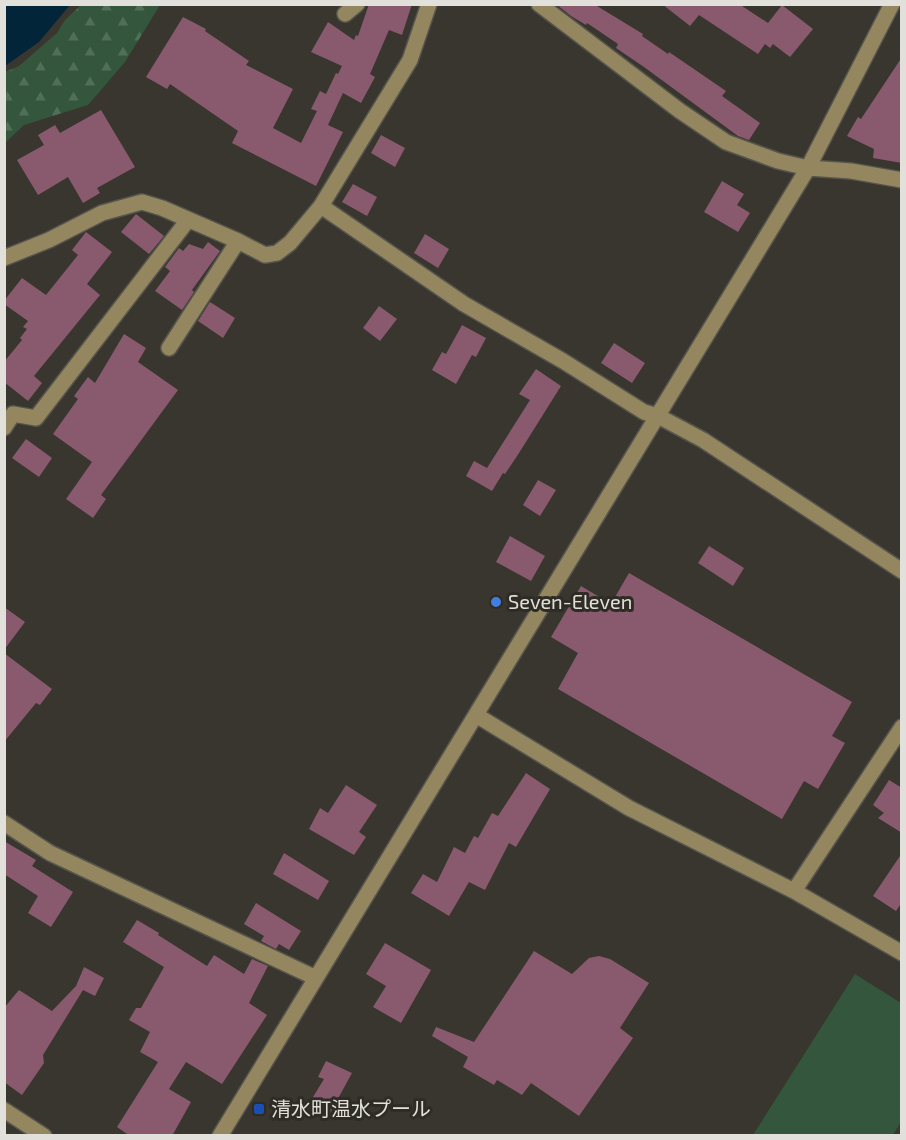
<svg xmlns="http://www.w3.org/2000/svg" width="906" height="1140" viewBox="0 0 906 1140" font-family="'Exo 2','Noto Sans JP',sans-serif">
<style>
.forest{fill:url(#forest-firs)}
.pitch{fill:#34563c}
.water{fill:#032539}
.building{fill:#895a6e}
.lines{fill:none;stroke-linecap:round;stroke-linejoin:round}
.minor-casing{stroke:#56554d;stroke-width:18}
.minor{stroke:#94865f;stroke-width:15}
.shop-dot{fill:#3f7fe0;stroke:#2e2c24;stroke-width:2}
.transit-dot{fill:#1a4fb4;stroke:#2e2c24;stroke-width:2}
.labels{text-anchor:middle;stroke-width:6;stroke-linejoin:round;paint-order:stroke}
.poi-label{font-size:20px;fill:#e1e0db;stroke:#2e2c24;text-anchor:start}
</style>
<defs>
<pattern id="forest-firs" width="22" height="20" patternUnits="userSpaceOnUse" patternTransform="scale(1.5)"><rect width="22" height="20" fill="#34563c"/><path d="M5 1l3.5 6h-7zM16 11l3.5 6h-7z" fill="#516e58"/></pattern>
</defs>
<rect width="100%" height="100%" fill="#38362e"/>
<path class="forest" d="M81,5H160L125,62L88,105L24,125L5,143V72L19,66L57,33L65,20Z"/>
<path class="pitch" d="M855,974L901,1003V1122L893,1135H753Z"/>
<path class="water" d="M4,5L5,4L70,5L39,42L5,66Z"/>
<path class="building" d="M369,4H412L402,35L389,30L370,74L375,77L361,103L343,93L328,125L343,132L316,186L232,143L238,131L170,84L167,89L146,77L183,17L206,29L205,31L249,61L246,65L293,89L273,128L301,143L317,111L311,109L320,91L326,94L336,73L338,74L342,66L311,52L328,22L354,40L356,35L358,36Z
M556,4H598L597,6L643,34L642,36L668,54L669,52L726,91L722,96L760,123L749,140L738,136L644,67L616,48L618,44L587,23L586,25L571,16Z
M662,4H739L768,23L782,5L813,29L790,57L773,44L770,48L765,44L758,54L699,15L690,26Z
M902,57V163L873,158L874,149L847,136L858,117L861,119Z
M101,110L135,167L97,188L100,193L83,203L68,177L38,195L17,160L44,145L38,135L55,125L60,133Z
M381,135L405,148L395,167L371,153Z
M722,181L744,194L737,205L750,213L738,232L704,212Z
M353,184L377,197L367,216L342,202Z
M136,214L164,236L149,254L121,232Z
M86,232L112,252L87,284L100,295L34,376L42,383L28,401L4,382V362L22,340L20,338L27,329L23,327L28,321L4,304V301L22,278L46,295L78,255L72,250Z
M425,234L449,249L438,268L414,253Z
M208,242L220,251L192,290L194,292L182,310L155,291L170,271L165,267L179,248L183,251L189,244L203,249Z
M210,302L235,318L223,338L198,321Z
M379,306L397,319L380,341L363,328Z
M462,325L486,338L476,357L472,355L456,384L432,370L442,352L446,354Z
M124,334L146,348L138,362L178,390L101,495L106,499L93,518L66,499L92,462L53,434L78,399L74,396L88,377L95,383Z
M614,343L645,363L632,383L601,363Z
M536,369L561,386L519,453L505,474L503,473L492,491L466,476L474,461L487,468L530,400L519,394Z
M26,439L52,458L39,477L12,458Z
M538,480L556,490L540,516L523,505Z
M510,536L545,556L531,581L496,562Z
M709,546L744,568L733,586L698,563Z
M629,573L852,702L832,736L845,743L818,789L804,781L782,819L558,689L578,653L551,637L581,586L611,604Z
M4,607L25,622L4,650Z
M4,653L52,689L40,705L36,703L4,742Z
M526,773L550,789L516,847L509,843L485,890L469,882L449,916L411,893L423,874L437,882L454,847L465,853L474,836L478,838L492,813L498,816Z
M889,780L902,788V833L878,818L884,813L873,805Z
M346,785L377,805L359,832L366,837L354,855L309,829L320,808L328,813Z
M4,841L36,860L32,866L73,892L51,927L28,913L38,896L4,874Z
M284,853L329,881L318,900L273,874Z
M902,853V902L896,911L873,896Z
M256,903L301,931L289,950L279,944L276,949L261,941L264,936L244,924Z
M137,920L159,933L158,935L207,966L214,955L244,974L252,959L268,966L249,1003L267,1015L222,1084L186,1062L169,1089L191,1102L172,1136H130L117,1127L158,1062L140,1052L150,1032L129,1020L136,1008H141L164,967L123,942Z
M385,943L431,970L401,1023L373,1007L386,986L366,974Z
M534,951L572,974L589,958L599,956L610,959L649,983L620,1028L633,1038L579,1116L531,1083L522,1095L497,1080L494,1085L463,1067L468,1057L432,1036L436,1027L474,1042Z
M84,967L104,978L95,996L83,990L43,1055L44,1063L22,1095L4,1082V1008L19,990L52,1011L76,986Z
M326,1061L352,1073L329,1115L310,1102L324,1079L318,1077Z"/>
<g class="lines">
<g class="minor-casing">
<path id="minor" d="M539,4L680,111L726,142L778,161L808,168L851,171L902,180
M345,14L357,4
M321,206L410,60L429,4
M4,258L49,240L102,213L142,202L162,208L238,241L265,255L277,253L290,243L321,206L464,304L563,361L644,412L658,416L703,440L902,571
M169,348L238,241
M4,428L13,414L36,418L188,220
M476,715L629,808L794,891L902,953
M4,823L50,853L316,978
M794,891L902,727
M4,1110L44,1136
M220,1136L808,168L892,4"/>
</g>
<use href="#minor" class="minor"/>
</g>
<circle class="shop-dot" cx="496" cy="602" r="6"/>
<rect class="transit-dot" x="253" y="1103" width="12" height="12" rx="3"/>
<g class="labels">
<g class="poi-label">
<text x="508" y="609">Seven-Eleven</text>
<text x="271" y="1116">清水町温水プール</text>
</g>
</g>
<rect width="906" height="1140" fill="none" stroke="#e1e0db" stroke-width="12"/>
</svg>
